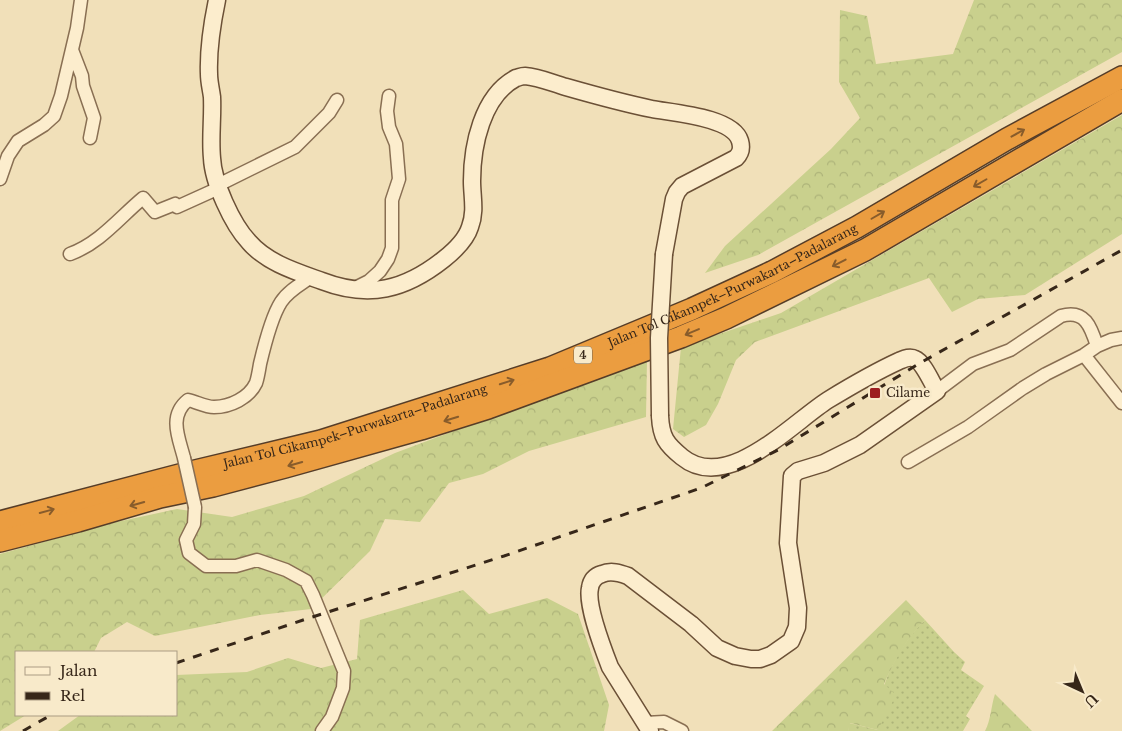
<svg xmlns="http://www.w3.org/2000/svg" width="1122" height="731" viewBox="0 0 1122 731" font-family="'Libre Baskerville',serif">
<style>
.grass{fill:url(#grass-dots)}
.forest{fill:url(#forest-crowns)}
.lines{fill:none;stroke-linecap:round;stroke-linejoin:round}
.street-casing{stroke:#896f53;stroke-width:15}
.secondary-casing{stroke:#6b5036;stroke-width:19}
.highway-casing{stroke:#563d28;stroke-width:24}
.street{stroke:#fcedcd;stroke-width:12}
.secondary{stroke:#fcedcd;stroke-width:16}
.highway{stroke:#eb9d40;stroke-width:21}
.rail{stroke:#372719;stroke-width:3;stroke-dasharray:9 9;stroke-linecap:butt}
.street-bridge-casing{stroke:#896f53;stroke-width:15;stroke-linecap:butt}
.secondary-bridge-casing{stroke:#6b5036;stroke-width:19;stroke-linecap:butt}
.street-bridge{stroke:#fcedcd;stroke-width:12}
.secondary-bridge{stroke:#fcedcd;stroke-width:16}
.oneway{stroke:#885c2b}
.poi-dot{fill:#9d1e21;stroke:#f8eaca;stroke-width:2}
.labels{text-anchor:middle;stroke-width:5;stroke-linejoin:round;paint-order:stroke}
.shield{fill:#f8eaca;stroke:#71624e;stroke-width:1}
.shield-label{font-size:11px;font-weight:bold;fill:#372719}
.street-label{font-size:12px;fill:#372719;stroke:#f8eaca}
.poi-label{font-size:12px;fill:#372719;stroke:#f8eaca;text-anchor:start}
</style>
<defs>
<pattern id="grass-dots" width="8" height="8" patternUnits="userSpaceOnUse" patternTransform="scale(1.25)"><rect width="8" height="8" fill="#c9d08d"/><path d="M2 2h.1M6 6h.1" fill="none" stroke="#adb379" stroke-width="1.8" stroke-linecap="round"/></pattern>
<pattern id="forest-crowns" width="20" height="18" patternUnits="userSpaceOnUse" patternTransform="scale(1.25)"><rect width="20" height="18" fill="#c9d08d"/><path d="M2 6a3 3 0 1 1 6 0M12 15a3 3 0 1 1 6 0" fill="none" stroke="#adb379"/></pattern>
</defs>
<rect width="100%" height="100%" fill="#f1e0b9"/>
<path class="grass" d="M925,620L954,652L965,662L961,670L984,686L966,716L970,719L963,731H848L849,723L878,730C880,715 880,697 885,683C893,660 908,636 925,620Z"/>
<path class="forest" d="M974,0H1122V52L758,255L705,273L725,246L831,149L860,118L839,82L840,10L867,16L876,64L953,54Z
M1122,115V234L1025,295L978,299L952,312L929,278L755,342L736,360L718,404L706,425L684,437L673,429L681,347L781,313Z
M647,359L646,417L529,451L483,474L449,483L420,522L385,519L370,551L311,609L260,615L155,636L127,622L101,638L94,652H16V715H26L0,731V554L112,523L177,509L232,517L304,496L395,453Z
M463,590L489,614L547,598L578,614L609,705L604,731H58L80,715H176V675L247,672L288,658L321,668L357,659L360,620Z
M906,600L925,620C907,638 894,661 884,684L896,695L878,730L850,723L848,731H772Z
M995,694L1032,731H985C991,720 991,706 995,694Z"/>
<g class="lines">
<g class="street-casing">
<path id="street" d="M72,50L82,76L83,86L94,118L90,138
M0,179L8,156L18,141L44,125L54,116L61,96L77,28L81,0
M218,185L295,147L329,113L337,100
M70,254C100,243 119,218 143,198L155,212L175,204L177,207L219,188
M353,289L369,281L380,271L388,259L392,248V200L399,179L396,144L389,127L387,111L389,96
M1084,355L1122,403
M937,391L973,364L1010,350L1061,316C1085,309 1091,327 1097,346
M184,458C179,438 168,416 188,400C197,402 205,407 214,407C230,407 249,398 256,383C258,377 259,370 260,364C264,347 272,316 281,302C288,291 301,284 311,277
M908,462L968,427L1023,388L1046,374L1084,355L1097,346L1111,340L1122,338
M195,507L194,524L186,540L189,553L206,566H236L257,560L286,570L306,581L313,595L344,671L343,688L332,717L322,731
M645,723L664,722L682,731"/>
</g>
<g class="secondary-casing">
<path id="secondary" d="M217,0C212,24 208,49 209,74C209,82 211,89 212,97C213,117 210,138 212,158C213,182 232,224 249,242C267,263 297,272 322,281C369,299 405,290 444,259C454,251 466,240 470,227C476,211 472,197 472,181C472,146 482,96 516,78C520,77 521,76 525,76C539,77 552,83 566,87C594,95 623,103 652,109C673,113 733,117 740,141C742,148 741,153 736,158L682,186L677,192L674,199L664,254
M650,731L610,667C603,649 586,605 590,588C591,581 595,576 602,574C611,570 620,573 628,576L691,624L717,648L735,656L751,659H760L771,655L791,641L797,627L798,608L788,543L792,476L798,471L824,463L860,445L937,391C932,383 923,362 915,359C910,356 904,359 899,361C875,372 851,386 828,400C792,423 727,494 682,457C666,444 661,437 660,416"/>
</g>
<g class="highway-casing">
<g id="highway">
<path id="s1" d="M0,522L191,472L321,441L550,368L692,309L772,272L857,227L1007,139L1122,77"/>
<path d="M0,541L78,521L160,497L213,486L285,467L421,429L488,408L681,337L726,318L865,250L1122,100"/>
</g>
</g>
<use href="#street" class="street"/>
<use href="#secondary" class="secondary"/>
<use href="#highway" class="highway"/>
<path class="rail" d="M176,663L306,619L504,556L701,488L778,450L920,363L1122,250
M23,731L51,715"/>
<g class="street-bridge-casing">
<path id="street-bridge" d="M184,458L195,507"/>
</g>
<g class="secondary-bridge-casing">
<path id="secondary-bridge" d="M660,416L659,338L664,254"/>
</g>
<use href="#street-bridge" class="street-bridge"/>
<use href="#secondary-bridge" class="secondary-bridge"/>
</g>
<defs><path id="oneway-shaft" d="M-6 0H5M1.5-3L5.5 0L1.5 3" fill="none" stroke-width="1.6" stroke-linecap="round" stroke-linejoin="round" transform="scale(1.25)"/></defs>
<g class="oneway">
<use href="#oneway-shaft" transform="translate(1018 133) rotate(-29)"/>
<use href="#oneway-shaft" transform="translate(980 183) rotate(150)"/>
<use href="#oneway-shaft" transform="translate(878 215) rotate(-30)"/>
<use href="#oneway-shaft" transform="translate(839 263) rotate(153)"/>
<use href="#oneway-shaft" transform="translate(692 332) rotate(157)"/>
<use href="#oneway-shaft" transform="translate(507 382) rotate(-18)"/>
<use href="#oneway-shaft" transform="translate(451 419) rotate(163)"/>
<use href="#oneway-shaft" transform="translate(295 464) rotate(164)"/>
<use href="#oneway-shaft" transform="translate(137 504) rotate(164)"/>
<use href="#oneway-shaft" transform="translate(47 511) rotate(-15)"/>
</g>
<rect class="poi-dot" x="869" y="387" width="12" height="12" rx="2.5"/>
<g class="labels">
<rect class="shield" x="574" y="346.5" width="18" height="17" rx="4"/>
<g class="shield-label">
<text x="583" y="359">4</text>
</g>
<g class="street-label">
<text dy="4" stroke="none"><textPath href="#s1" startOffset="772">Jalan Tol Cikampek–Purwakarta–Padalarang</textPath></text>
<text dy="4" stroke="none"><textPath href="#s1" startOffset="368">Jalan Tol Cikampek–Purwakarta–Padalarang</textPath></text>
</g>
<g class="poi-label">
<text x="886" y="397">Cilame</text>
</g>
</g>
<rect x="15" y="651" width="162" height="65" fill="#f8eaca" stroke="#ab9c83"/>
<rect x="25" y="667" width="25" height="8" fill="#fcedcd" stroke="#ab9c83"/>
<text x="60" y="676" font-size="15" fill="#372719">Jalan</text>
<rect x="25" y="692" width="25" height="8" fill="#372719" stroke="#ab9c83"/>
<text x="60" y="701" font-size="15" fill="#372719">Rel</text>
<g transform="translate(1082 691) rotate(136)" stroke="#f8eaca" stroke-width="4" paint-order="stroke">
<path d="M0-4L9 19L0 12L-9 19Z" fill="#372719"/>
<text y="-8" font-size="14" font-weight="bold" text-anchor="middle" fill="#372719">U</text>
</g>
</svg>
